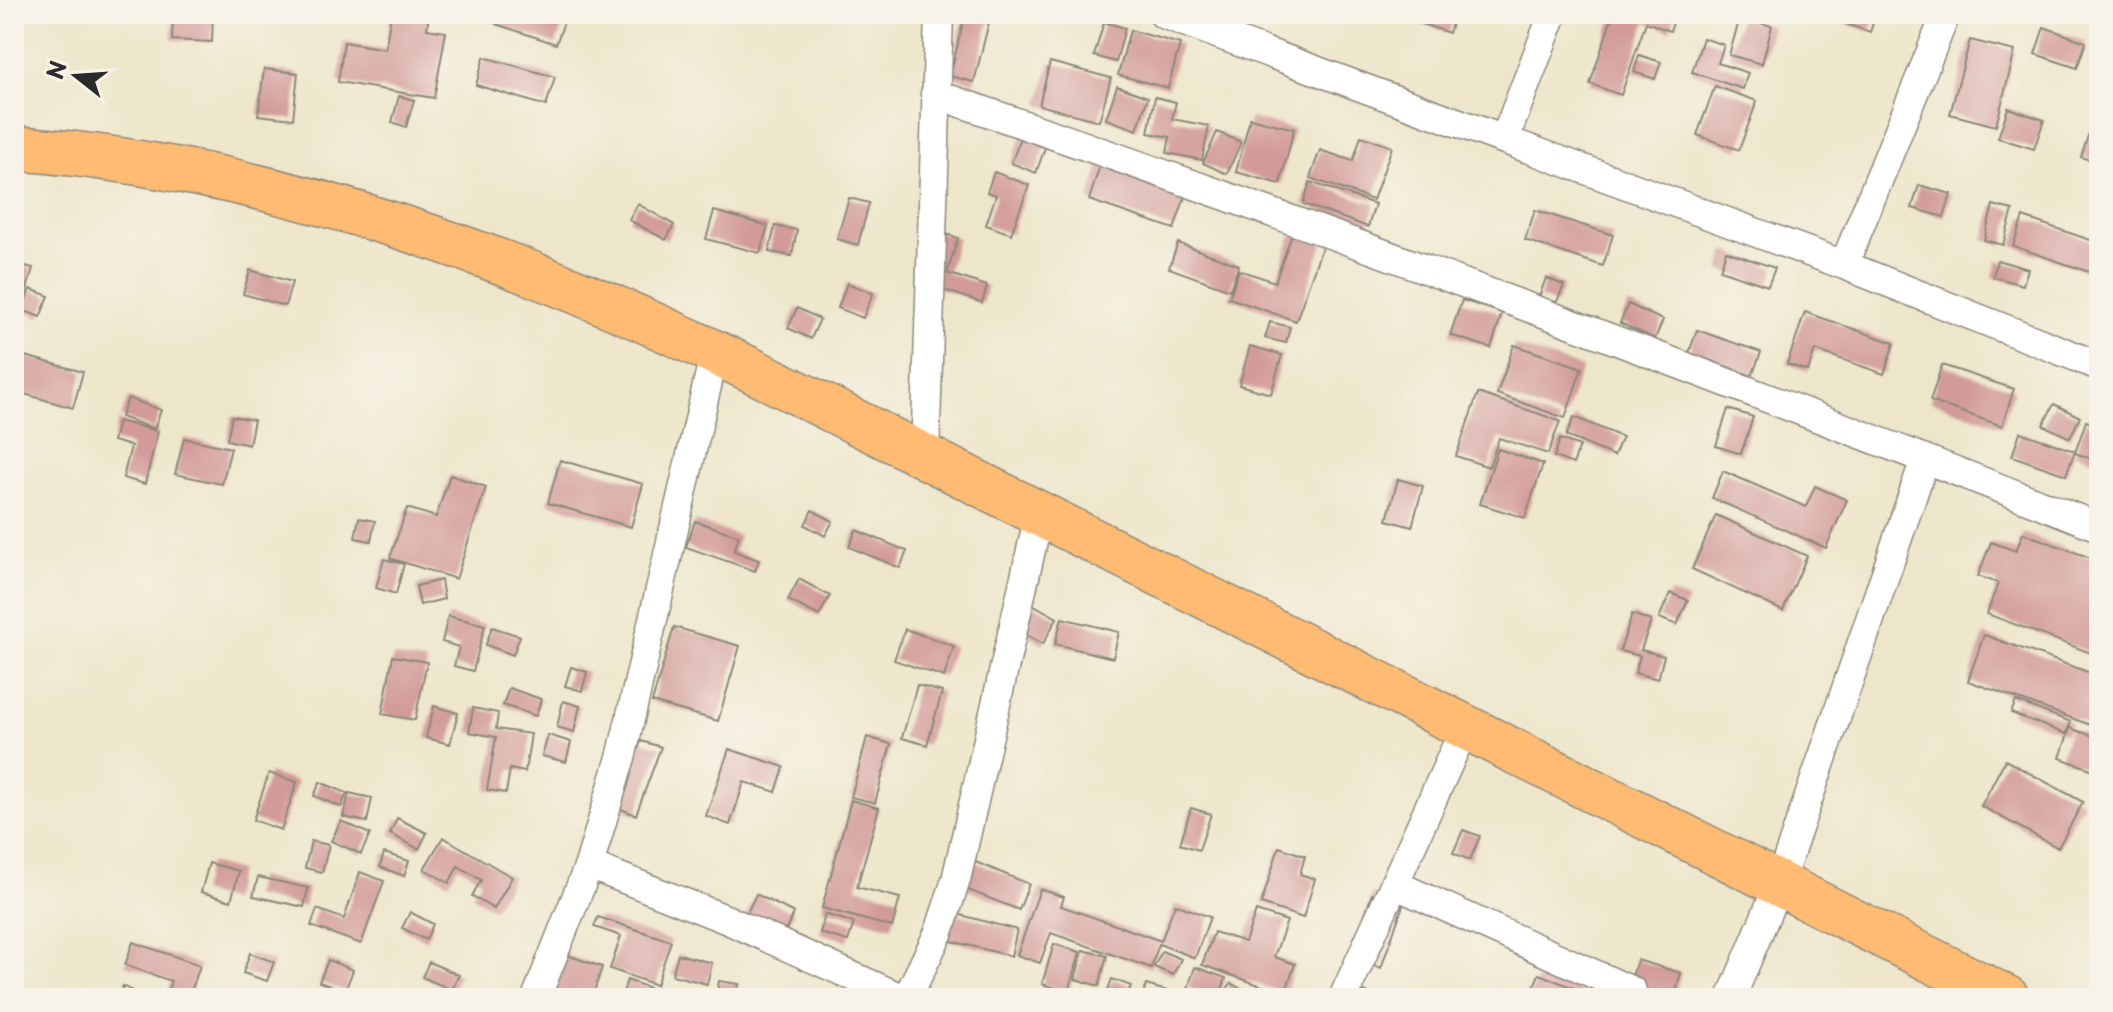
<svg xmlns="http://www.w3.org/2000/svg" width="2113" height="1012" viewBox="0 0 2113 1012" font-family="'Playpen Sans',sans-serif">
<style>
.building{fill:#d29a98}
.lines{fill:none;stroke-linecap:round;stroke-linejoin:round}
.street-casing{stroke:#8c887a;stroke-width:31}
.primary-casing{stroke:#8c887a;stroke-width:47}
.street{stroke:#fff;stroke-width:28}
.primary{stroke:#febb71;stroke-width:44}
</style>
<rect width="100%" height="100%" fill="#f7f3e8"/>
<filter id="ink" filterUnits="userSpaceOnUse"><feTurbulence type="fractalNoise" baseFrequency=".0125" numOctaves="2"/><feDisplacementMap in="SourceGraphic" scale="16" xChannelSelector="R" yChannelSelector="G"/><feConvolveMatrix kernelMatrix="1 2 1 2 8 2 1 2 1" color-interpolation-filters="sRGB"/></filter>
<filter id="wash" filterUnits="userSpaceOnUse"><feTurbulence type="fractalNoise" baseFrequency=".006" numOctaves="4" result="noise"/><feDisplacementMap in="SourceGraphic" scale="32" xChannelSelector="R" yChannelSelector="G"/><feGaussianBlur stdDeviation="1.8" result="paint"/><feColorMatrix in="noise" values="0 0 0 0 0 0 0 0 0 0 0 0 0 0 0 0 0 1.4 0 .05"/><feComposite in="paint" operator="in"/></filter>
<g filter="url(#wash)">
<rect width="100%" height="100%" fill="#ede6ca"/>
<g id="blocks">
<path class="building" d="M173,14H213L212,42L172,40Z
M391,14H429L427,29L446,32L434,98L338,82L344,42L385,49Z
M499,14H567L556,44L496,24Z
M965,14H991L974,82L950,76Z
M1405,14H1455L1449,33L1404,18Z
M1613,14H1663L1675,18L1670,31L1646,22L1621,95L1590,84Z
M1836,14H1876L1870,32L1834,20Z
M1740,18L1772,26L1762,64L1729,55Z
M1104,22L1125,28L1116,62L1094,56Z
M2044,27L2086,42L2077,68L2035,54Z
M1130,30L1180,44L1168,88L1118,75Z
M1703,38L1724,45L1718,63L1748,73L1743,89L1692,72Z
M1970,40L2015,51L1996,126L1950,114Z
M1639,55L1661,62L1655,79L1634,72Z
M484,57L555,77L546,106L476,85Z
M1050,62L1111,78L1099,121L1039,105Z
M264,69L298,73L293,119L258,115Z
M1117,86L1148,97L1137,130L1106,119Z
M1715,86L1757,101L1739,150L1697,135Z
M399,96L414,100L406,127L392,122Z
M1155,97L1176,102L1172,119L1209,126L1202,160L1167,153L1170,137L1148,133Z
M2008,108L2044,120L2034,149L1998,138Z
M2095,115L2099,116V163L2081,157Z
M1250,118L1294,129L1280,184L1236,172Z
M1217,132L1241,142L1227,174L1203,163Z
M1023,133L1047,142L1036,173L1011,163Z
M1361,136L1392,147L1373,200L1310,178L1320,150L1353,161Z
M1100,165L1186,194L1174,229L1089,200Z
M994,172L1029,185L1011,234L986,225L996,195L987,192Z
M1310,182L1375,204L1368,227L1303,204Z
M1919,185L1951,194L1944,217L1912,208Z
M849,198L869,203L858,245L837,239Z
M638,204L674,225L666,240L629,220Z
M1993,205L2013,210L2003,245L1984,240Z
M1535,210L1613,235L1603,266L1525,240Z
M714,211L768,226L760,253L706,239Z
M2023,217L2099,243L2098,275L2013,246Z
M775,226L797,230L792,256L769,252Z
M938,231L958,238L947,273L987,286L982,303L921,282Z
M1292,234L1323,244L1296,321L1229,298L1239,270L1275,282Z
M1178,243L1239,265L1230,290L1169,268Z
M1726,251L1775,268L1768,286L1720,270Z
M1997,260L2028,269L2023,285L1993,277Z
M14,263L33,268L25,296L14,293Z
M250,270L292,282L285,306L243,294Z
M1546,278L1564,285L1556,304L1539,297Z
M847,283L873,293L863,318L838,308Z
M30,289L49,296L40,317L22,310Z
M14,296L22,299L15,325H14Z
M1462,300L1502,313L1491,348L1450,335Z
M1628,304L1663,320L1655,339L1620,323Z
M797,308L820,319L811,339L788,328Z
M1805,312L1894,343L1884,374L1815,350L1808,371L1787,364Z
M1270,322L1290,327L1286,343L1265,338Z
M1697,330L1761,352L1752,376L1689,353Z
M1514,345L1582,368L1565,418L1497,394Z
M1250,346L1282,355L1271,394L1239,385Z
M14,353L83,372L73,408L14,391Z
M1942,365L2014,389L2002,426L1930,401Z
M1478,393L1560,421L1548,454L1499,438L1489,467L1456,456Z
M128,398L161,410L154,429L121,417Z
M2096,400L2099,401V418L2091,416Z
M2054,404L2080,417L2070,438L2043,425Z
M1728,409L1753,417L1741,454L1716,446Z
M232,416L254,420L249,445L227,440Z
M1574,417L1622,437L1614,456L1566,436Z
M118,421L158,431L145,484L123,478L131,446L113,441Z
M2086,421L2099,425V462L2075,453Z
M2020,432L2075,451L2066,475L2012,456Z
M184,438L231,448L222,484L175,474Z
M1560,439L1580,446L1573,464L1554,457Z
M1498,449L1543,464L1525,518L1480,504Z
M560,460L643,484L631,527L548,503Z
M1723,471L1806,507L1815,486L1847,500L1826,548L1712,498Z
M450,475L486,487L456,579L390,558L407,508L436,517Z
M1398,479L1423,486L1412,527L1387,520Z
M812,510L833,521L825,536L805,525Z
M1716,515L1807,556L1783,611L1692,569Z
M359,518L375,521L371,541L355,538Z
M695,521L739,536L734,551L759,560L755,571L686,547Z
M856,530L907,551L900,568L849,547Z
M2023,533L2099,561V656L1987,614L1998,583L1978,576L1991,542L2016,551Z
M384,559L404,564L396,594L376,588Z
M799,579L830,596L819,616L788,600Z
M441,580L444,599L420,605L416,586Z
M1670,593L1688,600L1677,625L1659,618Z
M1025,600L1057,618L1043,644L1011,626Z
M1632,614L1651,621L1641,650L1664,656L1658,679L1635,673L1640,656L1620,651Z
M448,616L485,625L473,671L454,666L459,647L442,642Z
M1062,618L1119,632L1113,658L1055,644Z
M492,627L520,636L513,655L486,645Z
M674,627L740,646L718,721L652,702Z
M905,629L954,646L944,677L894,660Z
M1984,635L2099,676V728L1968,681Z
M393,656L427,662L415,720L382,714Z
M571,667L587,672L582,691L565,686Z
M917,685L942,692L927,745L902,738Z
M509,688L541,699L536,716L503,705Z
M563,701L580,706L574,732L557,727Z
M2016,701L2071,722L2066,734L2011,713Z
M434,706L458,713L450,744L426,738Z
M473,708L498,713L496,729L531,734L525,772L510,769L506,793L487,790L496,737L469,732Z
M2070,728L2099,738V772L2060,758Z
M548,735L571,742L566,762L542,756Z
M867,737L891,744L875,803L851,797Z
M641,741L661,747L636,815L618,808Z
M729,749L784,767L776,792L744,782L730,825L706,816Z
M2005,760L2083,802L2058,848L1981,806Z
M269,773L297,782L281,830L253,820Z
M320,782L347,793L341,807L314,796Z
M349,793L372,798L367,822L343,817Z
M851,800L879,808L857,887L900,898L892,927L822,908Z
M1191,808L1211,814L1199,850L1180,844Z
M397,818L427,833L419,849L390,834Z
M341,821L370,834L361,854L331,841Z
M1463,830L1480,836L1470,860L1453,853Z
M443,837L512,877L494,909L472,896L481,880L458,866L449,883L424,869Z
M311,841L329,845L322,872L305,868Z
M1279,847L1305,856L1300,874L1315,879L1303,918L1261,904Z
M384,853L409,861L404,876L380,867Z
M968,859L1029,884L1019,910L958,886Z
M209,863L239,871L231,901L201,892Z
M360,872L384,881L361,944L311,926L317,909L344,919Z
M258,877L308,888L304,907L253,896Z
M1040,889L1064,897L1061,906L1161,941L1175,904L1210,917L1195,958L1159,944L1151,968L1051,933L1040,963L1017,955Z
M756,894L794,913L782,938L744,919Z
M1372,894L1403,905L1381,968L1351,957Z
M946,911L1017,930L1011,956L939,938Z
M1256,911L1287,921L1274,957L1295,964L1285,994L1202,965L1214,932L1245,942Z
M410,912L433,924L426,940L402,928Z
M825,914L854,923L848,941L820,933Z
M598,917L671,941L656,985L610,969L621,936L594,927Z
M133,942L200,965L189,998L165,997L171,981L125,965Z
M1054,944L1080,952L1069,992L1042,984Z
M1083,950L1107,956L1099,986L1075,979Z
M1162,951L1181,959L1173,975L1154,967Z
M250,953L274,962L267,981L243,973Z
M561,953L602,967L592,998H549Z
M678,954L712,963L707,984L672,975Z
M328,960L353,970L345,991L319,982Z
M1637,960L1681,973L1674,998H1626Z
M429,962L459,975L452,990L422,977Z
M1195,967L1226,978L1219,998L1188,988Z
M1539,974L1598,998H1529Z
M1112,979L1131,986L1126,998H1105Z
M627,980L678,998H621Z
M719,981L739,984L736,998H716Z
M1231,983L1255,998H1221Z
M1338,983L1373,995L1372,998H1333Z
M1146,985L1174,993L1173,998H1142Z
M123,986L146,998H118Z"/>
</g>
</g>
<g filter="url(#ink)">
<use href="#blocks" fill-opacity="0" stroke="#8c887a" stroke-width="2"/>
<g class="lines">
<g class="street-casing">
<path id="street" d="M1163,14L1844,265L2099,366
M935,94C1327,228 1714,376 2099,527
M1505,138L1553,14
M1844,265L1946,14
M925,458L939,14
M589,865L728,920L901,998
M1394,884L1632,991
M536,998L589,865L622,754L715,351
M907,998L939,932L956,880L1039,515
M1343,998L1465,727
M1731,998L1779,884L1925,459"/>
</g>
<g class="primary-casing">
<path id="primary" d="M14,148C279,168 539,265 776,382L2007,998"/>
</g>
<use href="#street" class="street"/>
<use href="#primary" class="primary"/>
</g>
</g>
<rect width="2113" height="1012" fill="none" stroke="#f7f3e8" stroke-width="48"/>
<g transform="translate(76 76) rotate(287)" stroke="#f7f3e8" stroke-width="6" paint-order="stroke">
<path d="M0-6L14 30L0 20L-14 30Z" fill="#2b2b2b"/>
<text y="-12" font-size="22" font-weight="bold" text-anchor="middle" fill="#2b2b2b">N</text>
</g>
</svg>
